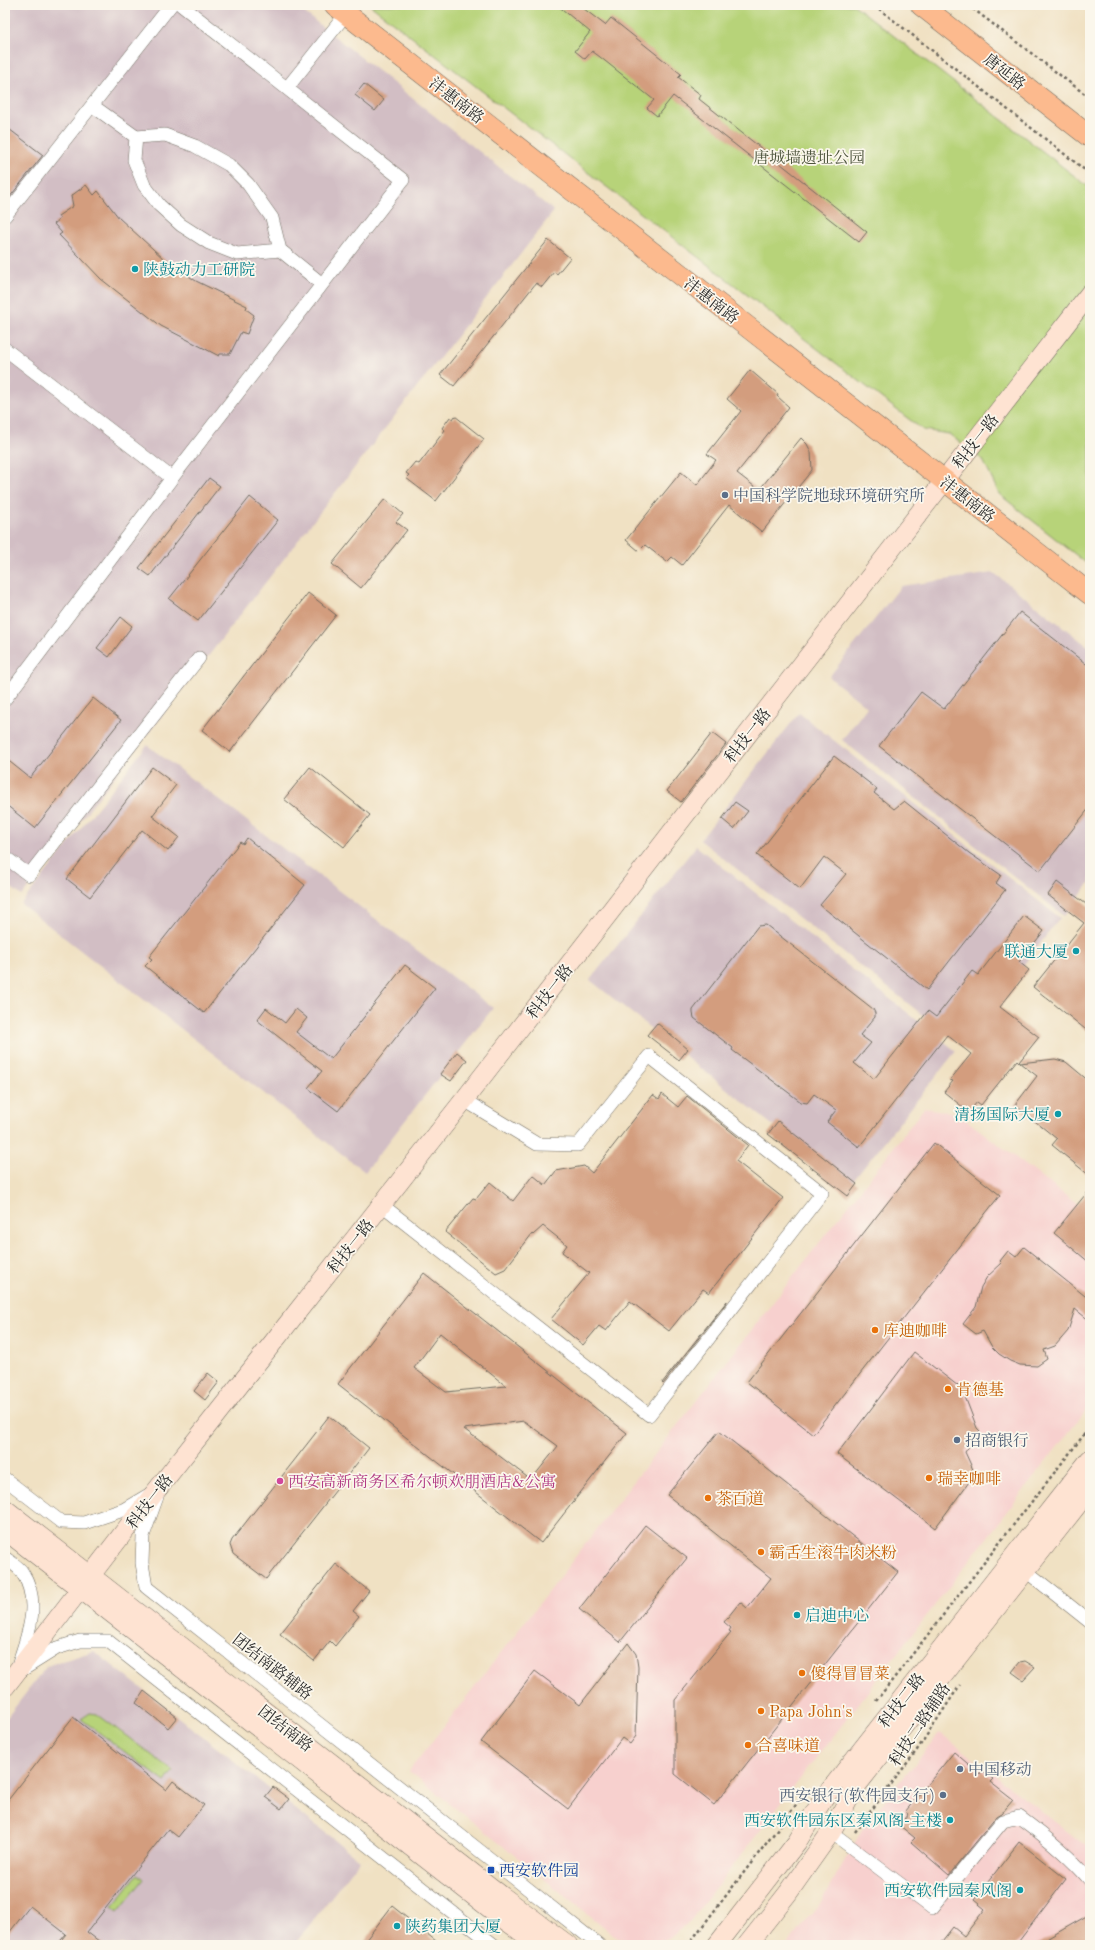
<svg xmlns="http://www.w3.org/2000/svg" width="1095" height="1950" viewBox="0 0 1095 1950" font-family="'Old Standard TT','Noto Serif SC',serif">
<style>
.built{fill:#f7d0ce}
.industrial{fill:#d2bec4}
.green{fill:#b7d379;stroke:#717f52}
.building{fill:#d39d7e;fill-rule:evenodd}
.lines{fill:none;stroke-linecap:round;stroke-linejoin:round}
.street-casing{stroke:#706b60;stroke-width:14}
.secondary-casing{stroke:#706b60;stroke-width:20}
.primary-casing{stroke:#706b60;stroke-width:22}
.path{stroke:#706b60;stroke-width:2.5;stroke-dasharray:3 3;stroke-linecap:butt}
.street{stroke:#fff;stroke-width:13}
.secondary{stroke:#fee3d2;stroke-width:19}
.primary{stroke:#fcba8e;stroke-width:21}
.culture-dot{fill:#0f9aa8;stroke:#fbf7ec;stroke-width:1.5}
.service-dot{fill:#5c6f8a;stroke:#fbf7ec;stroke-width:1.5}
.food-dot{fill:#e8710a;stroke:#fbf7ec;stroke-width:1.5}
.hotel-dot{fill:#d1479c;stroke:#fbf7ec;stroke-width:1.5}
.transit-dot{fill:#1a4fb4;stroke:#fbf7ec;stroke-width:1.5}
.labels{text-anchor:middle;stroke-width:3.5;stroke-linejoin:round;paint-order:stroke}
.street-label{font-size:16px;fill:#2b2b2b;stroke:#fbf7ec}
.park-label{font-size:16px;fill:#4e553e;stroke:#fbf7ec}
.culture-label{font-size:16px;fill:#0d838f;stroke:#fbf7ec;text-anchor:end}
.service-label{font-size:16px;fill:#4e5e75;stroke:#fbf7ec;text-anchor:start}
.food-label{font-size:16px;fill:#c56008;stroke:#fbf7ec;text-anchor:start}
.hotel-label{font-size:16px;fill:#b23c85;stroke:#fbf7ec;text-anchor:start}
.transit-label{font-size:16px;fill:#164399;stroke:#fbf7ec;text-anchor:start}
</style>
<rect width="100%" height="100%" fill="#fbf7ec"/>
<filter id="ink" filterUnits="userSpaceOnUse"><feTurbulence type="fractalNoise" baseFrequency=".025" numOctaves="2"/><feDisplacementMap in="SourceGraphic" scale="8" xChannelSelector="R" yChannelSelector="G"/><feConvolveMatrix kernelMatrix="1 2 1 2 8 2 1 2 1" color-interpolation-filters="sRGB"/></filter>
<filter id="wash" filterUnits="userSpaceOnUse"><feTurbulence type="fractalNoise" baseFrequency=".012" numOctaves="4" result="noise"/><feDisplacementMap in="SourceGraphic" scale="16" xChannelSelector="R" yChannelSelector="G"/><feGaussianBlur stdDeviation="0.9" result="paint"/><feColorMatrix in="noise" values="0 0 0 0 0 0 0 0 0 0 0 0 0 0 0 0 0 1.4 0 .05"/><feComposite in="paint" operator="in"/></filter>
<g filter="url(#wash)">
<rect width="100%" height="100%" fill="#f0e1c3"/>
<path class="built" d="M924,1108L957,1113L1090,1214V1405L687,1925L671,1937L653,1944L637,1943L618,1938L409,1771Z
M940,1733L1090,1849V1945H788L821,1902L865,1825Z"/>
<path class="industrial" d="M5,5H295L554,211L22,896L5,883Z
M994,573L1090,648V883L1064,916L842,740L867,707L829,677L901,586Z
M799,713L1060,918L961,1045L700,840Z
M147,745L493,1008L365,1172L21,904Z
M696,846L956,1051L849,1186L590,980Z
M94,1651L360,1860L294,1945H5V1720L47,1666Z"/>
<path class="green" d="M370,5H854L1090,188V566L999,494L983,460L949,434L923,430Z
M90,1713L97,1714L173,1771L165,1782L81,1719Z
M138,1874L144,1879L118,1912L112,1907Z"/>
<g id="blocks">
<path class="building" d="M557,5H579L605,25L611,18L681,74L678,77L701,95L699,99L867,232L859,242L673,96L657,116L647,108L654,100L600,57L592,51L585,59L575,51L590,32Z
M364,84L384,100L375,111L355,95Z
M5,126L43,155L5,203Z
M86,185L94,195L98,191L119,218L164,259L196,281L247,306L246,309L254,315L247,334L241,332L230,354H220L219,356L161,326L101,279L59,235L62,233L54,224L60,219L58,216L73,206L71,196Z
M548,240L570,258L557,274L554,272L542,287L536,283L454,386L440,375Z
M750,370L778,394L777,396L789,407L737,473L759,490L801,438L807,444L811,452L812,470L762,532L729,505L682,565L672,557L667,562L645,545L639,551L626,540L681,472L697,485L716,460L707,454L741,411L727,399Z
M455,416L484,439L436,501L406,478L409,475L406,473L415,462L419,464L445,430L442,428L450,417L453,419Z
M209,478L220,486L150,576L139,568Z
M250,497L278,520L198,621L169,599Z
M385,499L403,514L396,522L407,530L361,588L332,564Z
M308,593L336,615L230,752L202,730Z
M1020,612L1090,667V807L1040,871L879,746L921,692L944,709Z
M121,617L132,626L109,657L97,648Z
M93,698L121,720L35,828L5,804V758L30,778Z
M712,733L726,744L681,802L667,791Z
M834,756L877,789L874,793L894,809L904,801L969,853L1001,875L996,883L1005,890L927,990L820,905L846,874L824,857L800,889L757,855Z
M152,767L176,785L152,816L179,837L168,851L142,830L90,897L67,879Z
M310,767L370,815L344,847L284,799Z
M735,802L748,811L734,829L722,819Z
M247,838L305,885L204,1013L145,966L152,959L149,957L240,842L243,844Z
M1057,882L1090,907V1033L1033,987L1084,923L1048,895Z
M1024,916L1044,931L1019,962L1029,970L1000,1007L1039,1037L1019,1062L1017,1060L981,1105L977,1102L969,1112L944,1092L953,1081L950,1080L971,1054L947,1035L859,1147L827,1122L836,1110L814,1094L807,1103L801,1102L732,1050L733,1048L694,1018L693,1013V1010L758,926L766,925L873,1009L875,1013V1017L860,1035L871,1043L854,1063L874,1079L928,1011L936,1017L972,971L978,975Z
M405,965L435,988L338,1111L308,1088L322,1071L257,1020L266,1008L285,1023L296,1009L307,1018L296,1032L331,1059Z
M657,1023L688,1049L679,1060L647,1035Z
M457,1052L467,1060L451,1081L440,1074Z
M1055,1059L1066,1062L1090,1082V1176L1052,1145L1057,1139L1015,1105L1037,1076L1020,1063Z
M662,1094L678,1107L687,1096L748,1145L736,1161L783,1198L709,1293L703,1289L669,1331L630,1301L606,1331L599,1326L583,1345L551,1319L589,1273L562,1252L567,1245L543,1226L533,1235L532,1234L505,1269L496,1273L445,1232L473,1198L476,1199L490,1182L513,1201L533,1175L545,1185L556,1171L584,1166L592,1173L653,1095L659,1099Z
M778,1121L857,1184L848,1196L768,1134Z
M934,1143L1000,1195L813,1434L747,1382Z
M1090,1189V1263L1054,1233Z
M1024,1247L1090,1300V1321L1075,1309L1068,1331L1055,1346L1044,1350L1047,1359L1037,1366L1020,1365L1010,1361L999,1354L992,1347L983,1331L976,1334L963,1324L976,1307L981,1287L987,1277L1002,1263L1000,1261L1008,1251L1016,1257Z
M424,1273L627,1433L541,1543L338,1384ZM440,1333L506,1386L446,1392L414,1368ZM524,1421L558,1446L531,1480L464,1429Z
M727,1301V1302L663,1384L662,1383Z
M914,1352L962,1389L977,1428L980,1431L965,1452L975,1474L935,1528L837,1454Z
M208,1373L219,1382L205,1400L194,1391Z
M329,1416L369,1448L266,1579L233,1554L230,1545L232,1540Z
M719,1431L898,1572L714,1805L675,1774V1700L731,1632L729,1631L731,1628L724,1622L740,1602L747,1608L771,1578L667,1495Z
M645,1525L687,1558L620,1642L579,1609Z
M336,1564L369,1591L353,1611L359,1616L335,1646L330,1641L314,1661L280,1634Z
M628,1643L636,1654L638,1667L636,1736L630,1744L622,1738L568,1809L481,1742L535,1671L580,1705Z
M1025,1661L1035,1667L1023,1680L1012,1672L1020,1662Z
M144,1691L177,1717L168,1728L136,1703Z
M73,1717L166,1790L173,1781L204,1805L178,1837L168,1829L87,1932L104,1945H57L66,1934L30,1906L5,1938V1804Z
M954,1752L980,1774L982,1770L993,1779L990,1782L1013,1800L1002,1813L997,1816L949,1875L911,1842L915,1838L899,1825L908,1814L905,1812Z
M273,1787L289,1799L281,1809L265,1797Z
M1019,1842L1066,1879L1016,1945H939L953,1927L964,1936L985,1909L974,1900Z
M392,1906L441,1945H362Z
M1090,1914V1945H1036Z"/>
</g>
</g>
<g filter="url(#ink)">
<use href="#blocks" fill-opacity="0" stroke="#706b60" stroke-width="1"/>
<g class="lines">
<g class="street-casing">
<path id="street" d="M287,88L346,14
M93,106L136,137L165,135L195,146L229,165L248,184L272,218L280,250L322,284
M136,137L134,160L144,185L159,205L181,225L209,243L237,254L280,250
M5,216L171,5
M5,349L172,478
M5,699L172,478L403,180L181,5
M5,857L29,875L199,658
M382,1205L649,1415L822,1193L649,1056L578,1145L537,1144L464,1100
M5,1479L61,1522L84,1523L123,1510L150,1494
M157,1497L143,1536L142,1563L146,1587L599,1945
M5,1558C10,1562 18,1566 22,1572C41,1601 29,1632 19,1662
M1026,1571L1090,1622
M22,1670L57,1648L80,1641H108L494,1945
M831,1832L932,1908L1003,1821L1019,1817C1045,1836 1069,1855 1090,1880"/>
</g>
<g class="secondary-casing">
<path id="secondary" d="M5,1509L502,1896L568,1945
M5,1530L497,1914L539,1945
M5,1687L134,1519L464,1100L1090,293
M717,1945L797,1842L823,1799L1090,1459
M747,1945L788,1893L831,1832L854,1789L1090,1489"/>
</g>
<g class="primary-casing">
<path id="primary" d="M335,5L1090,594
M921,5L1090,137"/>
</g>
<path class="path" d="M874,5L1090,174
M968,5L1090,98
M876,1701L1090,1427
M855,1832L917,1750L960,1685
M688,1945L802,1797"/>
<use href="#street" class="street"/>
<use href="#secondary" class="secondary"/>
<use href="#primary" class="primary"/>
</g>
</g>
<g class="culture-dot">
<circle cx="135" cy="269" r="4"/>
<circle cx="1076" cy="951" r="4"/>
<circle cx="1058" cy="1114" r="4"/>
<circle cx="797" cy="1615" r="4"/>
<circle cx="950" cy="1820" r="4"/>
<circle cx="1020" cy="1890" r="4"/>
<circle cx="397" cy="1926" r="4"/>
</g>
<g class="service-dot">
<circle cx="725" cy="495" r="4"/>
<circle cx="957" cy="1440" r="4"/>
<circle cx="960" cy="1769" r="4"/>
<circle cx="943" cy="1795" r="4"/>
</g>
<g class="food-dot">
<circle cx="875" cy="1330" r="4"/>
<circle cx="948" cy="1389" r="4"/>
<circle cx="929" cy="1478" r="4"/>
<circle cx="708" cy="1498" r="4"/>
<circle cx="761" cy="1552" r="4"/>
<circle cx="802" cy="1673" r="4"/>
<circle cx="761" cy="1711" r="4"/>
<circle cx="748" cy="1745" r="4"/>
</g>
<circle class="hotel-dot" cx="280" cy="1481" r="4"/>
<rect class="transit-dot" x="487" y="1866" width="8" height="8" rx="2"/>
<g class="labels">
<g class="street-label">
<text transform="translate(1005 71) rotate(38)" y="6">唐延路</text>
<text transform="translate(457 100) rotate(38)" y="6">沣惠南路</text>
<text transform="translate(712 300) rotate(38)" y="6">沣惠南路</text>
<text transform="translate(975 441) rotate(-52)" y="6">科技一路</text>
<text transform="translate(968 499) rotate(38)" y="6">沣惠南路</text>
<text transform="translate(747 735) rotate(-52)" y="6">科技一路</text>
<text transform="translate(549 991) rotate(-52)" y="6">科技一路</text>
<text transform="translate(350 1246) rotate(-52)" y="6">科技一路</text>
<text transform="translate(149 1501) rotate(-52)" y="6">科技一路</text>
<text transform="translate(273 1666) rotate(38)" y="6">团结南路辅路</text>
<text transform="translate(901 1700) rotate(-52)" y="6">科技二路</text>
<text transform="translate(919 1724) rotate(-56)" y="6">科技二路辅路</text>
<text transform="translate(286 1728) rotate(38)" y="6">团结南路</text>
</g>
<g class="park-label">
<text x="809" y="163">唐城墙遗址公园</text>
</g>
<g class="culture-label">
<text x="143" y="275" text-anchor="start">陕鼓动力工研院</text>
<text x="1068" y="957">联通大厦</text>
<text x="1050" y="1120">清扬国际大厦</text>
<text x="805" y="1621" text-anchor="start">启迪中心</text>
<text x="942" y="1826">西安软件园东区秦风阁-主楼</text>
<text x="1012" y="1896">西安软件园秦风阁</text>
<text x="405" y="1932" text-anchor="start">陕药集团大厦</text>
</g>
<g class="service-label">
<text x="733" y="501">中国科学院地球环境研究所</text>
<text x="965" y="1446">招商银行</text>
<text x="968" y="1775">中国移动</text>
<text x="935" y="1801" text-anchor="end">西安银行(软件园支行)</text>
</g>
<g class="food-label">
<text x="883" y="1336">库迪咖啡</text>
<text x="956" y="1395">肯德基</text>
<text x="937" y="1484">瑞幸咖啡</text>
<text x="716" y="1504">茶百道</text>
<text x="769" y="1558">霸舌生滚牛肉米粉</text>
<text x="810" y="1679">傻得冒冒菜</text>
<text x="769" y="1717">Papa John's</text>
<text x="756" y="1751">合喜味道</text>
</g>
<g class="hotel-label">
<text x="288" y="1487">西安高新商务区希尔顿欢朋酒店&amp;公寓</text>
</g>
<g class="transit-label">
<text x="499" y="1876">西安软件园</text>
</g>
</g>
<rect width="1095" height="1950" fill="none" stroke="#fbf7ec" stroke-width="20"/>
</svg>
